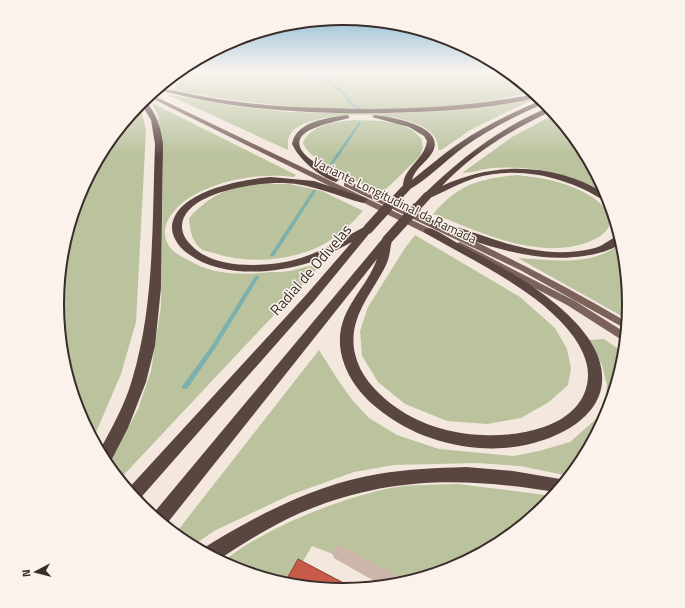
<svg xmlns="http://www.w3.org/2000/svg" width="685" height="608" viewBox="0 0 685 608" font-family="'Titillium Web',sans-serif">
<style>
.green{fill:#bac39e}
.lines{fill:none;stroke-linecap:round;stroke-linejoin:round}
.stream{fill:#7cb1ae;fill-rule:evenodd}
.building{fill:#c85a48;stroke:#8c3f32}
.street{fill:#ccb6aa;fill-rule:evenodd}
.primary{fill:#7b625a;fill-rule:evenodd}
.highway{fill:#5a4640;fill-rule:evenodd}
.highway-bridge-far1{stroke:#5a4640;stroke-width:8}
.highway-bridge{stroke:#5a4640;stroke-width:10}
.labels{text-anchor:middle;stroke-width:3;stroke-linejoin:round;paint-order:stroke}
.far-street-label{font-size:13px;fill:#392d29;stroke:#faf2eb}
.street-label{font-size:15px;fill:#392d29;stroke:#faf2eb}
.rim{fill:none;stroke:#392d29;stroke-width:2}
</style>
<rect width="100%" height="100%" fill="#f3e7de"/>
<path class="green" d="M178,71H507L532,92C518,95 503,99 488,101C384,117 276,110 173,90L178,82L180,76L173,75Z
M166,94L234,106L288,112L336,113H398L439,111L534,99L472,129L441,150H438C443,107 311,106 291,133C287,138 288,144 288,150Z
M152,103L296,175L294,177C265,173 231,178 204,190C184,198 154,222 169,246C173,254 192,262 200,266C223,276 248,274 272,272C278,272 284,272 290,271C301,269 308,264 319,267L119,480L108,467L138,409L151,371L161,306L163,166L158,116Z
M137,106L142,113L146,130L136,322L121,374L97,430L92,439L78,413L62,360L57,304L62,248L78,194L105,145Z
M555,114L580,145L605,192C568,173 534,165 492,168C482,169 472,173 462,173L512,137Z
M354,120L382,121L399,124L412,130L421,138L423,147L420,156L382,193C363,184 309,162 303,143C311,124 335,122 354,120Z
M517,175C543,178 569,182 592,197C636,227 590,247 558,248C514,250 474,229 433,214C459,184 479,179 517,175Z
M263,184H289L322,191L363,211C353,222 342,233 329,241C298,261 248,265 214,253C210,252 203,251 200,248C191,240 190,229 189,218C214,192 228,188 263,184Z
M415,235L520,297L555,328L567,349L571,368L568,385L549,402L521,418L487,424L447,421L405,404L378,382L362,356L360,331L368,307L405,248Z
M621,243L628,304L627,319L518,258C552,260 593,267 621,243Z
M604,339L624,353L623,360L607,414L580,463L569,476L520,466L477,463L394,465L354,472L290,495L214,531L192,546L175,534L319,350L340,383L353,401L369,418L397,435L439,449L514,456L539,451L570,442L595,420L605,408L607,386L602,365L589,340Z
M458,484L553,496L545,506L501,542L452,568L406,582L312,546L289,585L233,568L222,562C263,529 339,498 391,488C412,484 436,485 458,484Z"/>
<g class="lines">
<path class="stream" d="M285,71H287L325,76L332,84L341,89L349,98L351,102L361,108L359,109L349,104L347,99L339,91L330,86L323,78Z
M359,122L361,123L332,166H330L329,165Z
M313,190H315L316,191L274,256H270V255Z
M255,276H259V277L216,347L187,389H183L182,387L183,385L212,345Z"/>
</g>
<path class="building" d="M298,559L355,589L342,590L284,584Z"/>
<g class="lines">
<path class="street" d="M340,545L403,579L404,583L383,586L334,558L332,553L334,548Z"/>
<path class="primary" d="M150,94L439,233L440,235L436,238L433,237L147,96Z
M344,182H350C444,226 537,269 627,322L626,329L520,270L344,186Z
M460,242L575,301L626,333L625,342L567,305L457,247L456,245L457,243Z"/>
<path class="highway" d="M159,87C214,101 270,107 327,108C397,111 467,107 536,94L539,97C490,109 437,112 386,113C308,114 231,110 155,89Z
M144,99C156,112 161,127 163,144L161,288L155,346L146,382L128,428L109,465H107L99,452C111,429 125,405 132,380C155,304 152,222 155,144L151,120L140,102Z
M542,100L546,103C517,115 489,129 464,147C451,156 419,187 407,190L403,187C403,167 424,161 427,141L424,136L409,127L372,117L375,115C391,117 448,126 432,153C426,163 415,168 412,180C427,168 442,155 458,144C484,126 513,112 542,100Z
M549,107L552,111C511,130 473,153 442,186C495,161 556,163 606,194L609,202L605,201C567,177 519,165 475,178C460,183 445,191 430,198H424L422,196L424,194C461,158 501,127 549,107Z
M347,115L349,116V118C332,123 276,131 310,159C319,166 329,171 339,177L340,179L336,182C319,177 299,159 292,144C296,121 328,118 347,115Z
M271,177L314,181L366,198L368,200L363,203C336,196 313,184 284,183C259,182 180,192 182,228C183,236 187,241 192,246C214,269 262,267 290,261C317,255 341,239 364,227L368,226L373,229L314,301L137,502L127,490L306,295L352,242C337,250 321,259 305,264C270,274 221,277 190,255C181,250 172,238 172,228C173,191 244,179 271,177Z
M432,220C489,234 533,263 595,248C605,245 611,238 619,235L621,243C611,251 597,254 584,256C530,264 479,243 429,225L427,223Z
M429,228C439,231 450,239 459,244C492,262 528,280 557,305C576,321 596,342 601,367C612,420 545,446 504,448C459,451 412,437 377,408C358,393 342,370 340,345C338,308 366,290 377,259L165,526L152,515L383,238H391L392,240C390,248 390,257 386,265C372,294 347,318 355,354C360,375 374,390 390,403C417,424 450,434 483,435C523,437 588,425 588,374C588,361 581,347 573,336C540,291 473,261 425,233L424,231L425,229Z
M466,467L513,471L566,480L556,492C464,477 387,476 300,513C271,526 244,543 218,560L201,551L202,549C257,515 314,485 378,474C408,469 437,468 466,467Z"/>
<path class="highway-bridge-far1" d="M386,209L407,187
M415,209L427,196"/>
<path class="highway-bridge" d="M368,229L387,208
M387,240L416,208"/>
</g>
<linearGradient id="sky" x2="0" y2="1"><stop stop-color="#7db3d1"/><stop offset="0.46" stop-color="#faf4f0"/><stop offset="1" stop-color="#faf4f0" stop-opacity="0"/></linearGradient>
<rect width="685" height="156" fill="url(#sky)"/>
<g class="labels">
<g class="far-street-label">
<text transform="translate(395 200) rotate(26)" y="5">Variante Longitudinal da Ramada</text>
</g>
<g class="street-label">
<text transform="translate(311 270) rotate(-49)" y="5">Radial de Odivelas</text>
</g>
</g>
<path d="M0 0H685V608H0ZM64 304a279 279 0 1 1 558 0a279 279 0 1 1-558 0Z" fill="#faf2eb" fill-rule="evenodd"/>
<path class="rim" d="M64 304a279 279 0 1 1 558 0a279 279 0 1 1-558 0Z"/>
<g transform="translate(36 572) rotate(263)" stroke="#faf2eb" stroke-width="3" paint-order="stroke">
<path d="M0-3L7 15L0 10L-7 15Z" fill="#392d29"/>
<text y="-6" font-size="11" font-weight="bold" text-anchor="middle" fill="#392d29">N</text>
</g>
</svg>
